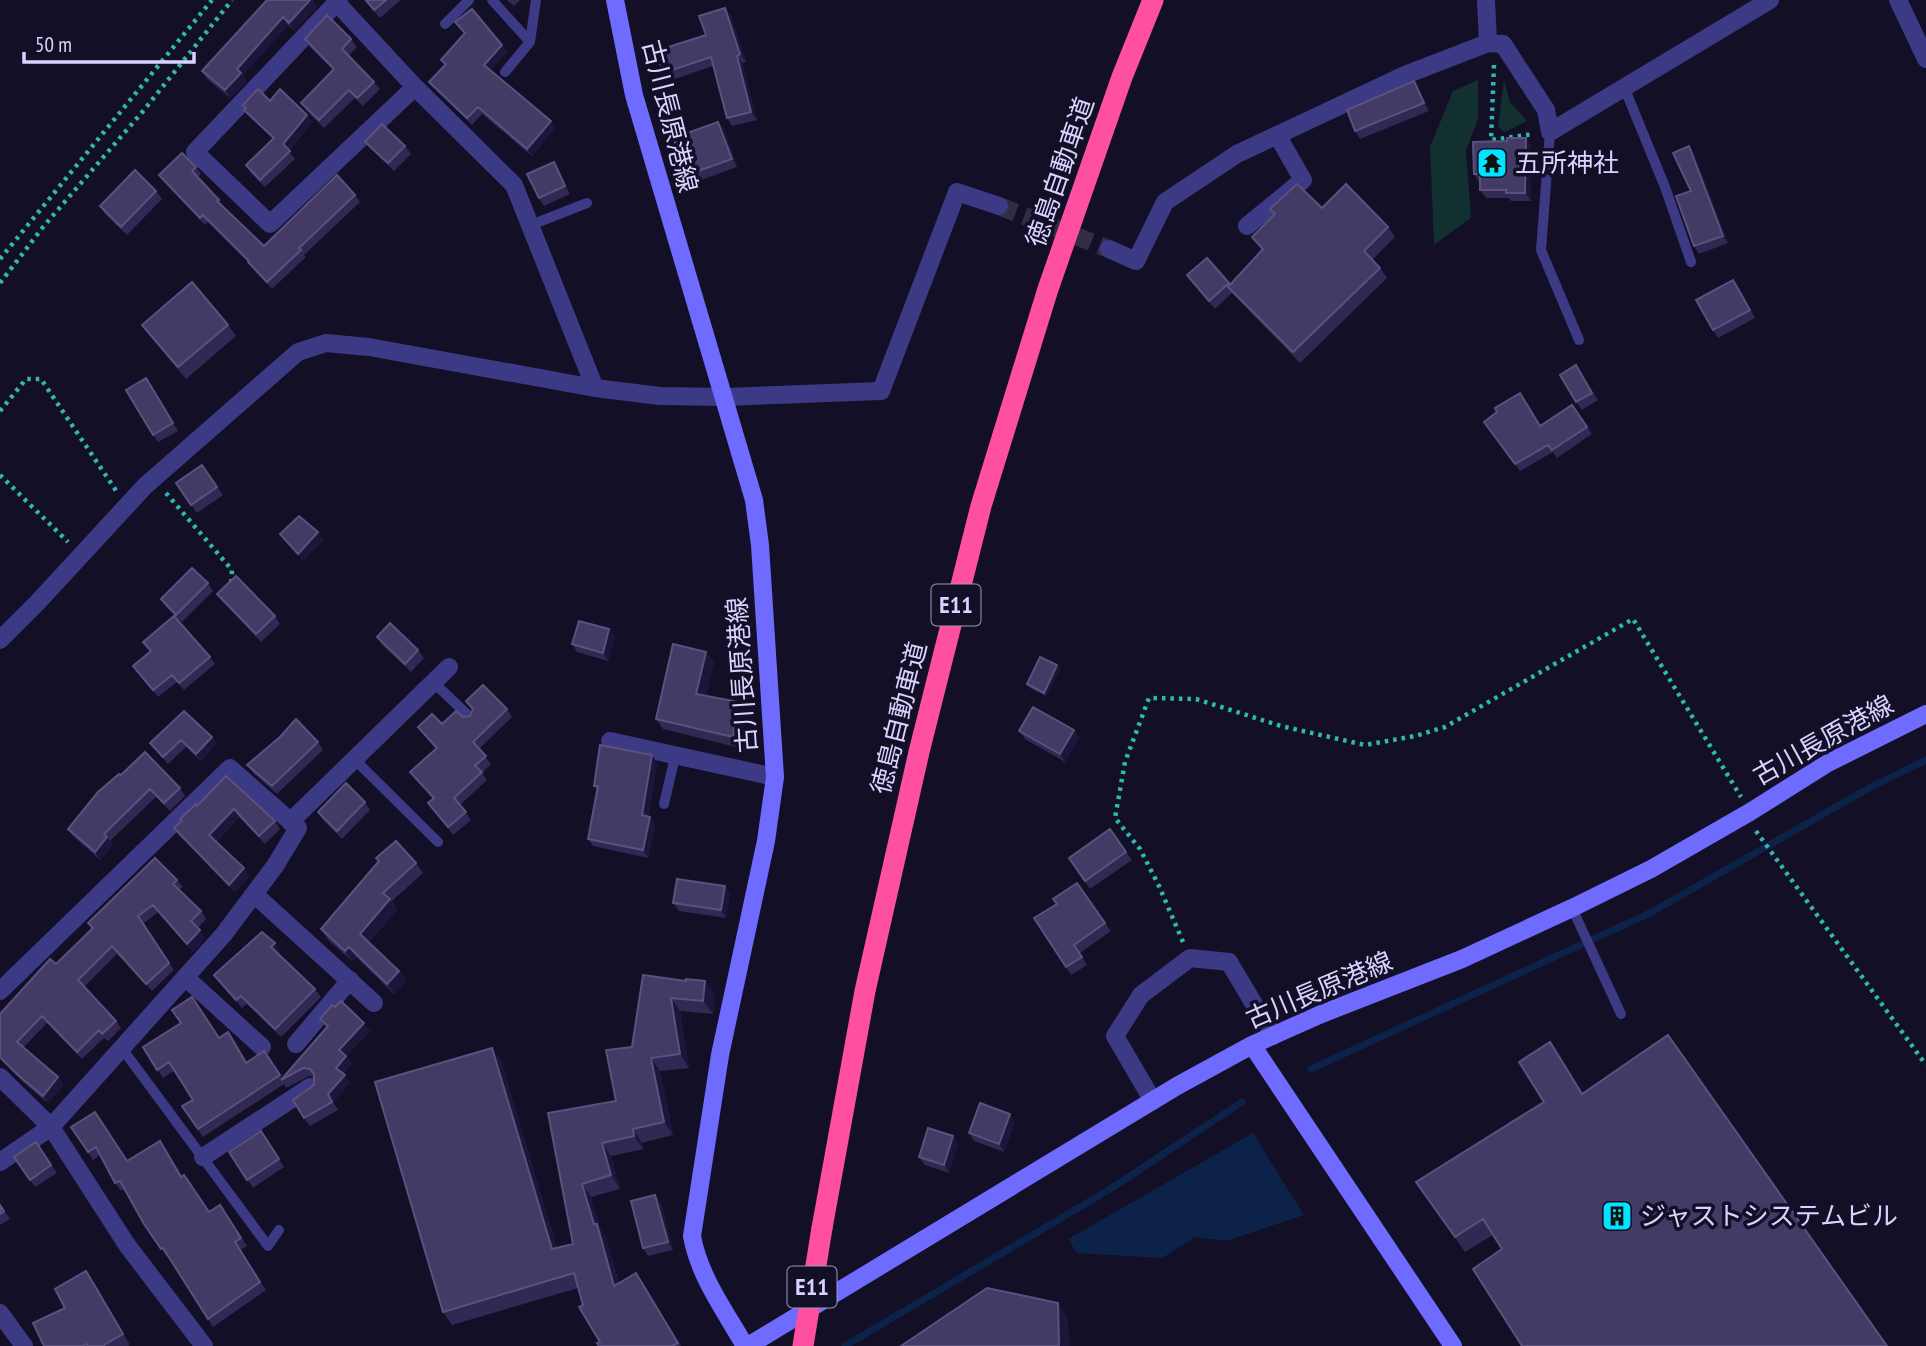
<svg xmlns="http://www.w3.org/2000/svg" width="1926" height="1346" viewBox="0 0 1926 1346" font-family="'PT Sans Narrow','Noto Sans JP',sans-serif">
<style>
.green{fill:#12302f}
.water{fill:#0c2248}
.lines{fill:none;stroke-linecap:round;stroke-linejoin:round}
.stream{stroke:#0c2248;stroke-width:7}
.street-tunnel{stroke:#312d47;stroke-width:18;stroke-dasharray:18 9;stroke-linecap:butt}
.path{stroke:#2fb8b0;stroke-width:4.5;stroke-dasharray:3.5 5;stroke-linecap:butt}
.lane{stroke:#3d3a85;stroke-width:10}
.street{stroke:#3d3a85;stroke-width:18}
.secondary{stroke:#6f6bff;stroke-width:18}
.highway{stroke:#ff4fa3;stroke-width:21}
.highway-bridge{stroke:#ff4fa3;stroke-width:21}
.wall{fill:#312854}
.shaded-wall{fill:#1d163a}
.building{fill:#433a66;stroke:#5a527e;stroke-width:2}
.labels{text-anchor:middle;stroke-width:7;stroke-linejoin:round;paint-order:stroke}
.shield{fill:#130f26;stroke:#9e99be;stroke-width:2}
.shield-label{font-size:24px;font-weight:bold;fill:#d9d4ff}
.street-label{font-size:26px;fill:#d9d4ff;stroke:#130f26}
.poi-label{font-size:26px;fill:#d9d4ff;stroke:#130f26;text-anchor:start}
</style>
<rect width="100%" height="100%" fill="#130f26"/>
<path class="green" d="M1478,80V119L1466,151L1471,218L1434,245L1430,147L1453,91Z
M1504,80L1510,102L1527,121L1505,132L1498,127Z"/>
<path class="water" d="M1253,1133L1304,1215L1226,1241L1195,1237L1162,1258L1077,1253L1068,1239Z"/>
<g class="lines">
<path class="stream" d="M1311,1069L1650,913L1869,788L1926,760
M845,1346L1112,1188L1242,1102"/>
<path class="street-tunnel" d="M999,206L1109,249"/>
<path class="path" d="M1494,65L1491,140L1534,134
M0,259L212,0
M0,283L43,227L144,110L232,0
M0,411L26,379H41L117,492
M0,475L68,542
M166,493L232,570L231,586
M1756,831L1926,1065
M1183,942L1159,886L1140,849L1115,818L1125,762L1149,698L1196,699L1281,726L1365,745L1415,736L1445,727L1633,619L1741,797"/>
<path class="lane" d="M492,0L530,42L536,0
M445,24L469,0
M505,72L530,42
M1624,87L1665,187L1691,262
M1550,132L1541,250L1579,340
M531,225L587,203
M433,682L471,718
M354,759L438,842
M664,804L675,757
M1572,908L1621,1014
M121,1047L268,1246L279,1230"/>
<path class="street" d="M339,0L195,152L270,224L415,87
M1486,0L1488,43
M1898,0L1926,59
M337,3L415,87L514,185L595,388
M1247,226L1303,180L1277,135
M1109,249L1136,261L1165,202L1237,154L1405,75L1488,43L1503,44L1546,110L1550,132L1770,0
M0,640L37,603L145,486L298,352L326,343L369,347L595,388L660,396L725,397L881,391L957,192L999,206
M610,741L775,777
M290,822L449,667
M254,894L374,1003
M185,977L262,1047
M0,991L230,768L298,828L275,866L224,934L51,1127L0,1077
M296,1044L350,980
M1153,1101L1115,1036L1141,995L1190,958L1229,962L1273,1036
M203,1157L310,1087
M0,1162L51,1127L127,1245L204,1346
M0,1313L24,1346"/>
<path class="secondary" d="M615,0L634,95L754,500L760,545L775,777L766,841L720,1055L692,1236C699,1276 725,1311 745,1346
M1252,1045L1453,1346
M748,1346L1177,1086L1252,1045L1319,1015L1462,959L1572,908L1651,869L1750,812L1828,763L1926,714"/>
<path class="highway" d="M822,1228L865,991L919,752L981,506L1048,289L1122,77L1153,0"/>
<path class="highway-bridge" d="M803,1346L822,1228"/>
</g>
<path class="wall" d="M267,0H314L313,1L317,7L294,31L288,25L243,75L247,81L230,98L207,79L202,71Z
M364,0H401L380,18Z
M507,0H520L514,6Z
M725,8L731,16L746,62L742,63L757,120L732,126L727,118L713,66L669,81L663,73L706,35Z
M464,34L502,45L507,52L490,70L555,128L532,156L482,114L472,125L434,88L429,82L445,66L441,60Z
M305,39H351L357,47L348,56L374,82L380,89L363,106L355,98L324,128L307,111L301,103L333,70L310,47Z
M1414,81L1419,89L1429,111L1360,139L1355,131Z
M270,101L307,115L313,122L289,151L295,159L265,187L251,173L246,165L273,139L250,117L244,110L245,109L243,105Z
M718,122L724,129L737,167L693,183L687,175Z
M1526,138L1531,146V201H1511L1509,198H1486L1480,190V182H1479L1474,174L1507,141Z
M365,142L405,146L411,154L394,171L371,149Z
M1689,146L1694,153L1728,243L1699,254L1694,246Z
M196,167L201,174L197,177L219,200L223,207L264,246L355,195L360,202L304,255L306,257L272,289L253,269L248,262L208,222L205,225L164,182L159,175Z
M559,170L570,194L544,206L539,198Z
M156,191L162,199L127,235L105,214L100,206Z
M1322,208L1388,227L1395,237L1372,260L1380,268L1387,278L1300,363L1232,293L1215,309L1187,275L1207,258L1230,284L1262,250L1252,237L1274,215L1270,209Z
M1739,288L1755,318L1718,338L1713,330Z
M142,325H228L236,336L186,379L150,336Z
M1576,365L1598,400L1582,410L1576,402Z
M151,386L178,431L158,442L153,435Z
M1525,400L1541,426L1572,405L1592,434L1557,458L1553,452L1520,471L1484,422Z
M202,465L223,495L197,513L176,483Z
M208,583L213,591L182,622L166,607L161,599Z
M217,594L275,616L280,624L261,642L223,602Z
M609,629L615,637L608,661L577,652L572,644Z
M377,637L418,650L424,658L411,672L382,645Z
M143,642L210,657L215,664L184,690L177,682L158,697L133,666L151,652Z
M714,662L706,696L746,712L740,748L663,729L656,719Z
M1057,665L1060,669L1046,696L1030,688L1027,684Z
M466,701L507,709L512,717L479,749L491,764L482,773L487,780L460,805L471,820L453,835L428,803L433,799L410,772L436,749L424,735L418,727L442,724L470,716L472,709Z
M1074,730L1079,738L1065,762L1025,739L1019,731Z
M212,737L216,744L201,761L186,747L168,764L150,743Z
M280,737L318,742L323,750L277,794L253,773L247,765Z
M652,755L657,763L648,817L655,825L648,858L593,846L588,839L597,791L594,786Z
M121,775L180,788L185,796L170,811L156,797L110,841L113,845L100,860L74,837L68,829Z
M226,776L275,821L280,829L265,844L239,817L216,842L250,876L235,892L180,836L174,828Z
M365,802L370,810L342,839L323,820L318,812Z
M1110,829L1132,860L1090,889L1069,858Z
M416,863L423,873L392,901L397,910L369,942L399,971L406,981L394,994L356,957L352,961L328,940L321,929Z
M177,880L183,887L179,890L201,911L206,919L198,928L205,938L193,952L158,912L143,924L174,970L152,991L117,954L84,987L116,1021L121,1028L108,1041L104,1038L82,1059L47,1023L24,1047L58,1077L64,1085L48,1103L24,1083L0,1059V1014L56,964L92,928L88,923Z
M1077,883L1111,931L1080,953L1087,965L1071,975L1066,967L1057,904Z
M730,894L726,918L679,911L673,903Z
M280,951L278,954L315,989L321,997L281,1037L247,1004L242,1008L214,975Z
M643,975L715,994L713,1014L680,1011L689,1068L660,1071L673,1135L642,1143L643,1149L611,1156L620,1189L591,1197L600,1228L606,1237L619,1283L645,1286L681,1346H599L600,1342L583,1305L578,1288L452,1325L443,1312L492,1048L501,1061L557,1248L573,1244L548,1113L616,1101L632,1047Z
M335,1007L370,1031L346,1056L352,1064L343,1074L350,1083L333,1102L338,1110L310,1126L304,1118L314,1085V1077L309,1076L286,1088L284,1084L203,1137L182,1106L193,1100L174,1071L163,1078L143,1047L219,1037L234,1040L247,1062L264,1051L282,1078L326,1028L320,1019Z
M1561,1057L1502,1249L1493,1235L1465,1252L1416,1182L1544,1102Z
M1015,1121L1004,1152L974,1141L969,1133Z
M71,1127L127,1161L160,1141L182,1176L209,1212L220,1205L247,1246L240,1250L266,1290L213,1327L168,1256L167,1257L144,1224L124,1189L121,1191L115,1183L100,1155L93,1160Z
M261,1131L284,1167L253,1188L229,1152Z
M36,1142L57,1173L35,1187L14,1157Z
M958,1144L949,1173L925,1165L919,1157Z
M655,1195L661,1203L673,1250L648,1256L643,1248Z
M0,1204L10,1219L0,1225Z
M86,1271L94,1282L130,1345L128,1346H44Z"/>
<path class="shaded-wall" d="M310,0H312L317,7L294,31L289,23Z
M725,8L731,16L746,62L740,54Z
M283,17L288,25L243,75L247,81L230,98L225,90L237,69Z
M502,45L507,52L488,72L484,65Z
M737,56L742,63L757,120L751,112Z
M1414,81L1419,89L1429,111L1424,103Z
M307,115L313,122L288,152L283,144Z
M551,121L555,128L532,156L527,149Z
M718,122L724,129L737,167L732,159Z
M1526,138L1531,146V201L1525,193Z
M1689,146L1694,153L1728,243L1723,236Z
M554,162L559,170L570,194L565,186Z
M1733,280L1739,288L1755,318L1750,310Z
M318,532L324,540L303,562L298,554Z
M609,629L615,637L608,661L603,653Z
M706,652L714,662L704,705L696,694Z
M1057,665L1060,669L1046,696L1044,693Z
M739,702L746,712L740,748L733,737Z
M1074,730L1079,738L1065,762L1060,754Z
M212,737L216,744L201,761L196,754Z
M652,755L657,763L647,823L642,815Z
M234,809L239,817L214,843L209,835Z
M650,817L655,825L648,858L643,850Z
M107,837L113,845L100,860L95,852Z
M244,868L250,876L235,892L229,885Z
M725,886L730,894L726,918L721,910Z
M390,899L397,910L367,944L360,934Z
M200,930L205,938L193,952L187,944Z
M275,943L280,951L277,955L271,947Z
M349,947L356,957L352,961L345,951Z
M399,971L406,981L394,994L387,984Z
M705,981L715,994L713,1014L703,1001Z
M671,998L680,1011L689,1068L680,1054Z
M364,1023L370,1031L344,1058L339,1050Z
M1550,1042L1561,1057L1593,1109L1582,1094Z
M492,1048L501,1061L561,1262L552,1249Z
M346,1056L352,1064L342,1076L336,1068Z
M651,1058L660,1071L673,1135L664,1122Z
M345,1075L350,1083L333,1102L338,1110L328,1094Z
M58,1077L64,1085L48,1103L43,1096Z
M1010,1114L1015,1121L1004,1152L999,1144Z
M633,1129L642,1143L643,1149L634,1136Z
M953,1136L958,1144L949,1173L944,1165Z
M602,1143L611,1156L620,1189L611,1175Z
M582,1184L591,1197L600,1228L606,1237L623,1299L614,1286L594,1224Z
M655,1195L661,1203L673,1250L668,1242Z
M86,1271L94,1282L130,1345L123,1334Z
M636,1273L645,1286L681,1346L678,1343Z
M1058,1303L1068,1319L1070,1346H1059Z"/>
<path class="building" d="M267,0H310L289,23L283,17L237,69L241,73L225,90L202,71Z
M366,0H386L374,10Z
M725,8L740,54L737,56L751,112L727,118L711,57L663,73L656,51L706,35L699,16Z
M472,9L502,45L484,65L551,121L527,149L478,107L467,118L429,82L446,64L441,60L465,33L455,22Z
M327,15L351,39L342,49L374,82L357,98L349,90L319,120L301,103L334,69L305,39Z
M1414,81L1424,103L1355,131L1347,110Z
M258,89L270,101L280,89L307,115L283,144L290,151L260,180L246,165L274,138L244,110L246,108L243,105Z
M718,122L732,159L687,175L673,138Z
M382,124L405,146L388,163L365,142Z
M1507,138H1526L1525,193H1506V190H1480V174H1474L1473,142L1507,141Z
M1689,146L1723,236L1694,246L1676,196L1691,191L1673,153Z
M182,153L196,167L192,171L219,200L217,201L264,246L337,175L355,195L299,248L301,250L267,282L248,262L249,261L203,215L200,218L159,175Z
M554,162L565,186L539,198L527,174Z
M135,170L156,191L121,227L100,206Z
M1297,184L1322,208L1346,184L1388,227L1364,251L1380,268L1293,352L1228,287L1263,249L1252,237L1275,214L1270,209Z
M1207,258L1229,283L1209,301L1187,275Z
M1733,280L1750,310L1713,330L1696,300Z
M192,282L228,325L178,367L142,325Z
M1576,365L1592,393L1576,402L1560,375Z
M146,378L173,423L153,435L126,390Z
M1520,393L1540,426L1572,405L1587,427L1552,450L1548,445L1515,464L1484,422L1497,412L1495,408Z
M202,465L217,487L191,505L176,483Z
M299,516L318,532L298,554L280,534Z
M192,568L208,583L176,615L161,599Z
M236,576L275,616L256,634L217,594Z
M174,616L210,657L179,683L172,675L153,690L133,666L151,651L143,642Z
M579,621L609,629L603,653L572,644Z
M390,623L418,650L405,664L377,637Z
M673,644L706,652L696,694L739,702L733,737L656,719Z
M1040,657L1057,665L1044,693L1027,684Z
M483,685L507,709L473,742L486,756L475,766L482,772L454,798L466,812L448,827L428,803L434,798L410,772L437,748L418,727L432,714L442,724L456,711L463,717L470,716L473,709L466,701Z
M1033,707L1074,730L1060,754L1019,731Z
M184,711L212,737L196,754L181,740L163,757L150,743Z
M296,719L318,742L272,786L247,765L280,737Z
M600,745L652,755L642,815L650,817L643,850L588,839L598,786H594Z
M145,752L180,788L164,803L150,789L104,834L107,837L95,852L68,829L98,792L119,774L121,775Z
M226,776L275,821L259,836L234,809L209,835L244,868L229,885L174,828L182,821L180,819L196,804L197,806Z
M346,783L365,802L337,831L318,812Z
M1110,829L1126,852L1085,881L1069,858Z
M396,841L416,863L383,893L390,899L360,934L399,971L387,984L349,947L345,951L321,929L379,861L376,858Z
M155,858L177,880L173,884L201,911L191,921L200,930L187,944L153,905L138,916L169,963L146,984L112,946L78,980L116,1021L102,1034L99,1030L77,1052L42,1016L17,1042L58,1077L43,1096L18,1075L0,1057V1014L50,959L56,964L93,928L88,923Z
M677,879L725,886L721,910L673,903Z
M1077,883L1105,923L1074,945L1082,957L1066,967L1034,918L1057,904L1053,899Z
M262,932L275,943L271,947L315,989L275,1029L241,996L236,1000L214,975Z
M643,975L686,981V979L705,981L703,1001L671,998L680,1054L651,1058L664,1122L633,1129L634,1136L602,1143L611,1175L582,1184L594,1224H597L614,1286L636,1273L678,1343L672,1346H599L597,1343L600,1342L579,1307L583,1305L574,1273L443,1312L375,1082L492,1048L552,1249L573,1244L548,1113L616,1101L606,1050L632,1047Z
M192,997L219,1038L228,1032L246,1063L264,1051L280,1075L198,1129L182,1106L193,1100L169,1062L157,1070L143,1047L181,1023L172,1010Z
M341,1001L364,1023L339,1050L346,1056L336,1068L345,1075L328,1094L332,1102L304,1118L293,1100L314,1085V1074L310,1069L303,1068L281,1080L328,1026L320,1019L332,1005L335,1007Z
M1668,1035L1887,1346H1522L1473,1269L1502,1249L1483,1219L1455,1237L1416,1182L1544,1102L1519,1062L1550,1042L1582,1094Z
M980,1103L1010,1114L999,1144L969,1133Z
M95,1112L127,1161L160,1141L181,1177L184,1175L209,1212L220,1205L241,1238L235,1242L260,1282L208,1319L163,1248L161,1249L144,1224L120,1181L115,1183L96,1147L88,1152L71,1127Z
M928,1128L953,1136L944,1165L919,1157Z
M261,1131L279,1159L247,1180L229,1152Z
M36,1142L51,1165L30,1180L14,1157Z
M655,1195L668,1242L643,1248L631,1201Z
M0,1205L4,1211L0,1214Z
M86,1271L123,1334L102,1346H88L87,1344L83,1346H44L33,1323L65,1308L55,1289Z
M987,1288L1058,1303L1059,1346H901Z"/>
<defs>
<g id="temple-square" transform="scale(1.575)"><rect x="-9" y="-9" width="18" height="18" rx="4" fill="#00e5ff" stroke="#130f26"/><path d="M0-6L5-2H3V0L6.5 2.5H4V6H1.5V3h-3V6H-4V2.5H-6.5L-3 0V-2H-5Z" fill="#111"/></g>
<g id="building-square" transform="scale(1.575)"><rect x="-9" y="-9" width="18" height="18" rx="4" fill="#00e5ff" stroke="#130f26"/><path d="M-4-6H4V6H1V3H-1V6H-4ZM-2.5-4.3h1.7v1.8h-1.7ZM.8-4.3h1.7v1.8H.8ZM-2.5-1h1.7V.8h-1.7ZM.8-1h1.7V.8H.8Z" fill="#111"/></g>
</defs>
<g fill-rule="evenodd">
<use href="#temple-square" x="1492" y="163"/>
<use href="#building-square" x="1617" y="1216"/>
</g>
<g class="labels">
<g class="shield">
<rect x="931.5" y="584.5" width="49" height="41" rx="5"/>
<rect x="787.5" y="1266.5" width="49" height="41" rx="5"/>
</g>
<g class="shield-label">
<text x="956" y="613">E11</text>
<text x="812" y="1295">E11</text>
</g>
<g class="street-label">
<text transform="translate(670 116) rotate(76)" y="9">古川長原港線</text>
<text transform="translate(1060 172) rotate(-71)" y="9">徳島自動車道</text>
<text transform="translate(742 675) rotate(-94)" y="9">古川長原港線</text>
<text transform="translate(899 718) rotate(-76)" y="9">徳島自動車道</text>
<text transform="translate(1823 740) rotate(-29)" y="9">古川長原港線</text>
<text transform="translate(1319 990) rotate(-23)" y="9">古川長原港線</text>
</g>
<g class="poi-label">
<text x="1515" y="172">五所神社</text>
<text x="1640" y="1225">ジャストシステムビル</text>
</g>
</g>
<path d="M24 52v10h170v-10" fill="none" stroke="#d9d4ff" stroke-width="3.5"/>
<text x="35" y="52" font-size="21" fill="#d9d4ff" stroke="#130f26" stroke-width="5" paint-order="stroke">50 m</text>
</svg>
